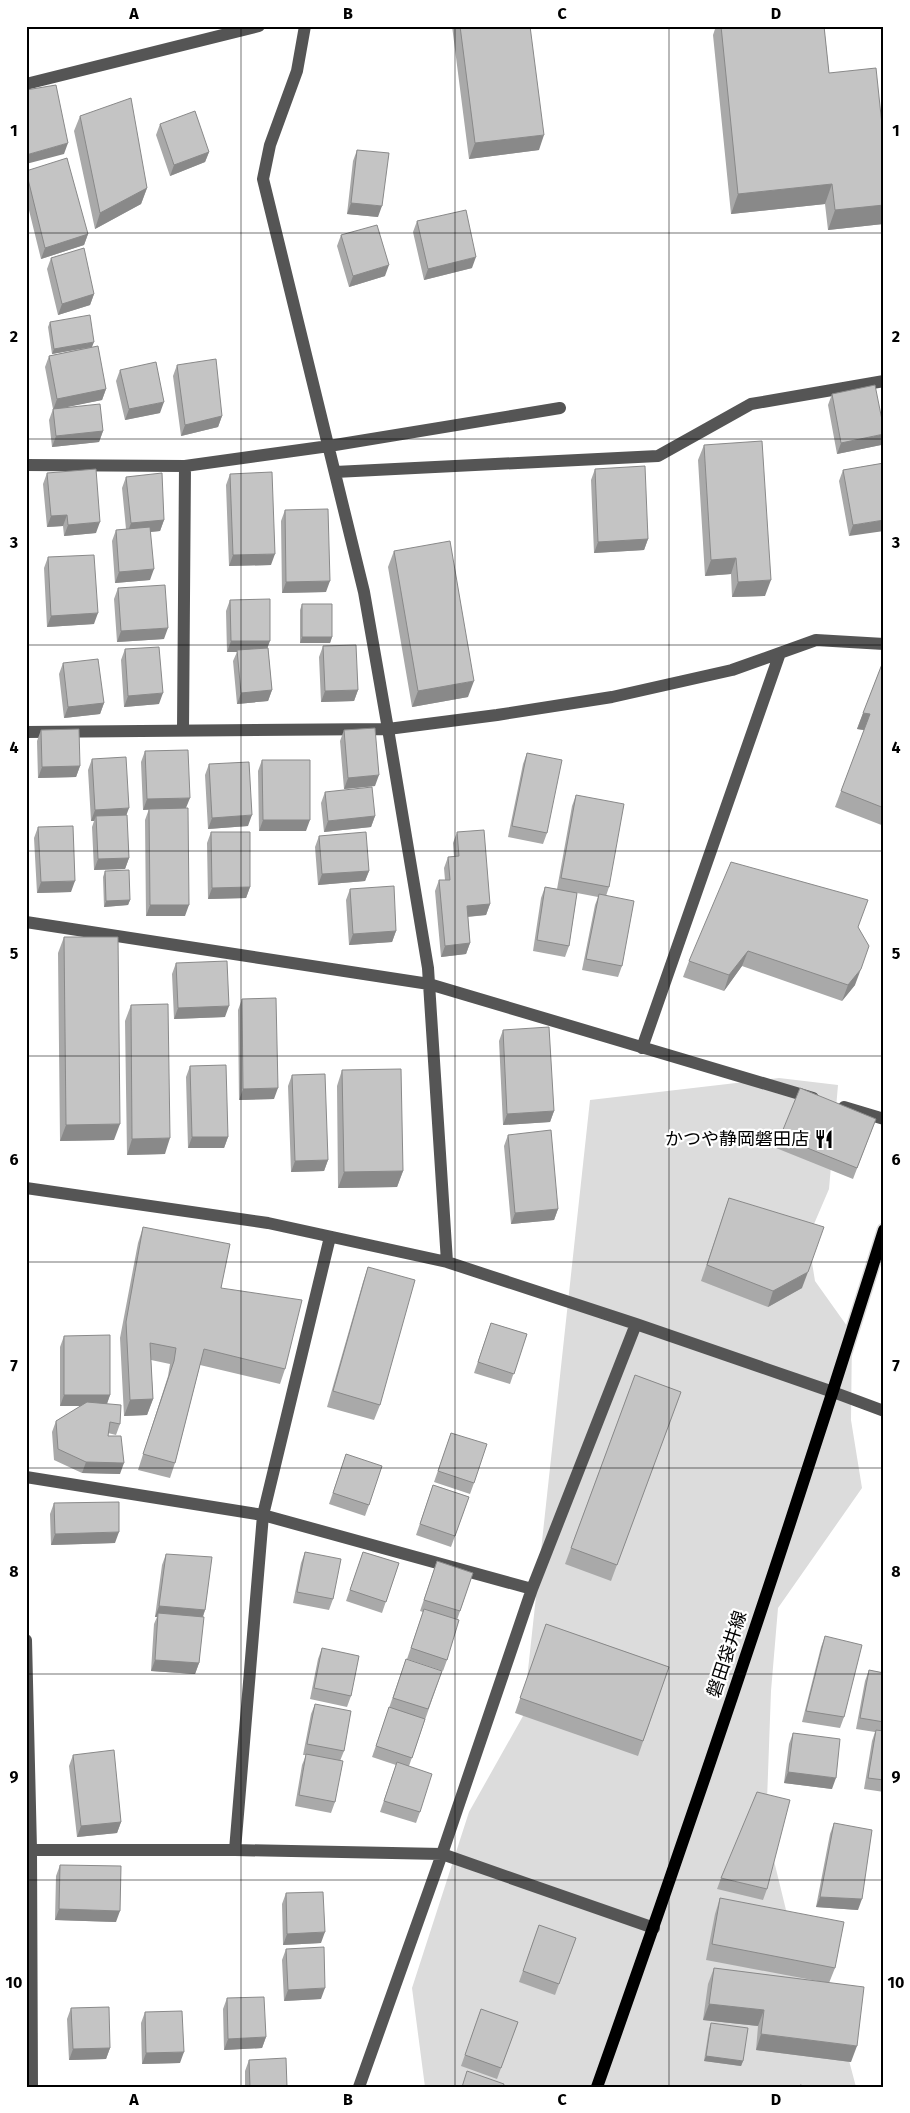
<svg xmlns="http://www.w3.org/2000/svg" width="910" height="2113" viewBox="0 0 910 2113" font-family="'Fira Sans','Noto Sans JP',sans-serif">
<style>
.green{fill:#dcdcdc}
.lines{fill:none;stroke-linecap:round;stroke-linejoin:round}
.major-casing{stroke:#dbdbdb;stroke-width:15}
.minor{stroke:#555;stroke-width:12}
.major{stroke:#000;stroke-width:12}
.wall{fill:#a9a9a9}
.shaded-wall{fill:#898989}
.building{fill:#c4c4c4;stroke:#898989}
.grid{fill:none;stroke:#000;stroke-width:1;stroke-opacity:0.55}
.labels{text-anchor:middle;stroke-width:4.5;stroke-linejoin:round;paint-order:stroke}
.poi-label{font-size:18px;fill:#000;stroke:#fff;text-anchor:end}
.street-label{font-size:18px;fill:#000;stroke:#fff}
.neatline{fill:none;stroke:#000;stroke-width:2}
.grid-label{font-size:16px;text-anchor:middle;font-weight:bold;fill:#000}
</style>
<rect width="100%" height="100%" fill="#fff"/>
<path class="green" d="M779,1078L838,1085L829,1189L808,1238L815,1281L852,1333L851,1420L862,1488L778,1608L771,1691L766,1828L786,1910L831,1992L856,2087H425L412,1988L469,1812L523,1716L590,1100Z"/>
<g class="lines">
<g class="major-casing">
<path id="major" d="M597,2087C698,1803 794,1517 884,1230"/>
</g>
<path class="minor" d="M305,26L297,71L270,145L263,179L364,592L388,729L428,968L447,1262
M26,84L259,26
M26,465L185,466L329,446L560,408
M335,472L658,456L751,404L884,381
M183,730L185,466
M26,732L388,729L497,715L612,697L732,670L816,640L884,644
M26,922L429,984L813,1098
M642,1048L780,653
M844,1107L884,1119
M26,1188L268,1223L447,1262L636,1324L833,1392L884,1411
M26,1477L263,1515L532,1589
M26,1640L31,1849L32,2087
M26,1850H235L442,1854L654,1928
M235,1850L263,1515L330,1237
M359,2087L442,1854L532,1589L636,1324"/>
<use href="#major" class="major"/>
</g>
<path class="wall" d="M452,26H530L539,150L469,159Z
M716,26H824L829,73L884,144V222L883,224L828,230L825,204L731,214L713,35Z
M80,116L147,188L141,204L95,229L74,131Z
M160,124L209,152L205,162L170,176L156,135Z
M357,150L378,217L347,214L353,161Z
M26,171L88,234L84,245L41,259L26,198Z
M417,221L472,268L424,280L413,232Z
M341,235L385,276L349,287L337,246Z
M51,258L94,294L90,305L58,315L47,269Z
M50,322L92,347L106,389L102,400L65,407L103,431L99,442L52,447L49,420L53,409L45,367L49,356L90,347L52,354L48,327Z
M177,365L222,416L218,427L181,436L173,376Z
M120,370L160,413L125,420L116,381Z
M832,394L881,445L837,454L828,405Z
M704,445L765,596L732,597L731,574L705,576L698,460Z
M884,463L849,536L839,481L843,470Z
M595,469L648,539L644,550L594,553L591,480Z
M47,473L96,533L64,536L63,526L47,527L43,484Z
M230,474L271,565L229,566L226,485Z
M126,477L164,520L160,531L151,532L150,580L115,583L112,541L116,530L126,529L122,488Z
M285,510L326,592L282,593L281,521Z
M394,551L468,697L412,707L388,567Z
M48,557L94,624L47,627L44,568Z
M118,588L164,639L117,642L114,599Z
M230,600L268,648L272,690L268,701L237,704L233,661L237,652H227L226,611Z
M302,604L332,637L330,643H300V610Z
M323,646L358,690L354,701L321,702L319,657Z
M125,649L159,704L124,707L121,660Z
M884,659V826L835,807L864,730L857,729Z
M63,663L104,703L100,714L64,718L59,674Z
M41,730L80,766L76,777L38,778L37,741Z
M344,730L375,786L344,789L340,741Z
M145,751L186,808L185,916H146L145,820L149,809L143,810L141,762Z
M527,753L547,833L543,844L508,837L523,764Z
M92,759L126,815L129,858L125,869L94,870L92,827L94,821H91L88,770Z
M262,760L306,831H259L258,771Z
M209,764L248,826L208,829L205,775Z
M325,792L375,816L371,827L324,832L321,803Z
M576,795L609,887L606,896L622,966L618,977L582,970L595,905L598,897L577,893L569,946L565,957L533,951L541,898L545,887L557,889L572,806Z
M38,827L71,892L37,893L34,838Z
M211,832L250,887L246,898L208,899L207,843Z
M457,832L490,904L486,915L468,917L470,943L466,954L441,957L435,891L439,880H445L444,868L448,857H454L453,843Z
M319,836L369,871L365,881L318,885L315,847Z
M105,871L130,900L128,905L104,907L103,877Z
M350,889L396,931L392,942L349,945L346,900Z
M858,928L855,985L842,1001L742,966L724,991L683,977L689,961Z
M64,937L114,1140L60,1141L58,953Z
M176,963L225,1017L174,1019L172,974Z
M242,999L274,1099L239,1100L238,1010Z
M131,1005L165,1154L127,1155L125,1021Z
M503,1030L554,1111L550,1122L503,1125L499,1041Z
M190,1066L228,1137L224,1148H188L186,1077Z
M342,1070L403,1171L397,1187L338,1188L337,1086Z
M292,1075L328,1160L324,1171L291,1172L288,1086Z
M876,1119L853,1179L776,1148L780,1137Z
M508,1135L558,1209L554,1220L511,1224L504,1146Z
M729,1198L802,1288L768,1307L701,1281Z
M143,1227L221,1288L285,1369L280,1384L200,1365L175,1463L170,1478L138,1470L168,1376L170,1364L151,1360L153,1399L147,1415L124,1416L120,1338L138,1243Z
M368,1267L380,1405L374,1420L327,1407L363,1282Z
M491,1323L527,1334L510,1384L474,1373Z
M64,1336L110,1395L107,1404L120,1424L116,1435L108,1433V1436L120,1474L82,1473L54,1460L52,1432L56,1421L81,1406H60V1347Z
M635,1375L681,1392L611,1581L565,1564Z
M451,1433L474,1483L470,1494L434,1482Z
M346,1454L369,1505L365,1516L329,1504Z
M433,1485L469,1497L451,1547L416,1535Z
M54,1503L115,1543L51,1545L50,1514Z
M305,1552L333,1599L329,1610L293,1603L301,1563Z
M363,1552L399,1563L382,1613L346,1601Z
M166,1554L205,1610L203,1617L199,1663L195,1674L151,1671L154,1624L157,1617H155L162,1565Z
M437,1561L473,1573L457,1620L447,1660L443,1671L407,1659L423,1612L420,1611Z
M546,1624L669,1667L638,1756L515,1713Z
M825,1636L844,1717L840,1728L802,1722L821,1647Z
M322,1648L351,1696L347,1707L310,1699L318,1659Z
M406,1659L442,1671L409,1766L420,1812L416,1823L380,1812L396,1765L372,1757Z
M869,1670L884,1673V1792L864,1789L872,1741L875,1732L856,1729L865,1681Z
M315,1704L344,1751L340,1761L335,1802L331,1813L295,1806L302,1765L306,1755H303L311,1714Z
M793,1733L832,1789L784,1783L789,1744Z
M73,1755L121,1822L117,1833L77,1837L69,1766Z
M834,1823L858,1910L816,1907L830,1834Z
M60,1865L116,1922L55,1920L56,1876Z
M721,1878L767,1889L763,1900L717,1889Z
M286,1893L321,1943L283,1945L282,1904Z
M720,1898L835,1968L829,1983L851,2062L756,2050L758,2026L703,2020L708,1984L714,1968L823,1982L706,1960L715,1914Z
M539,1925L576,1938L555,1995L519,1982Z
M286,1949L321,1999L284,2001L282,1960Z
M227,1998L266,2037L262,2048L224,2050L223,2009Z
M71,2008L110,2048L106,2059L69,2060L67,2019Z
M481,2009L518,2022L497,2079L461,2066Z
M145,2012L180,2063L142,2064L141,2023Z
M711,2023L743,2061L741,2066L704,2061L709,2029Z
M249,2060L287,2087H245V2071Z"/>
<path class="shaded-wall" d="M544,135L539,150L469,159L475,143Z
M68,143L64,154L26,164V155Z
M209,152L205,162L170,176L174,165Z
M832,184L825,204L731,214L738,194Z
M147,188L141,204L95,229L100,213Z
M351,203L382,206L378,217L347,214Z
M884,205V222L883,224L828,230L835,210Z
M88,234L84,245L41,259L45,248Z
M476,257L472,268L424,280L428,269Z
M389,265L385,276L349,287L353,276Z
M94,294L90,305L58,315L62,304Z
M94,342L92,347L52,354L54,349Z
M106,389L102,400L53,410L57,399Z
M164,402L160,413L125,420L129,409Z
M222,416L218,427L181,436L185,425Z
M103,431L99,442L52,447L56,436Z
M884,434L881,445L837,454L841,443Z
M67,515L63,526L47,527L51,516Z
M164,520L160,531L127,534L131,523Z
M884,520V531L849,536L853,525Z
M100,522L96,533L64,536L68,525Z
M648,539L644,550L594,553L598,542Z
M275,554L271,565L229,566L233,555Z
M736,558L731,574L705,576L711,560Z
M154,569L150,580L115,583L119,572Z
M771,580L765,596L732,597L738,582Z
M330,581L326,592L282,593L286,582Z
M98,613L94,624L47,627L51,616Z
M168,628L164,639L117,642L121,631Z
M302,637H332L330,643H300Z
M231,641H270L266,652H227Z
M474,681L468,697L412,707L418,691Z
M272,690L268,701L237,704L241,693Z
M358,690L354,701L321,702L325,691Z
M163,693L159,704L124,707L128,696Z
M104,703L100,714L64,718L68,707Z
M863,713L870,714L864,730L857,729Z
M80,766L76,777L38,778L42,767Z
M379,775L375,786L344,789L348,778Z
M190,798L186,808L143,810L147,799Z
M129,808L125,819L96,816L94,821H91L95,810Z
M252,815L248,826L208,829L212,818Z
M375,816L371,827L324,832L328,821Z
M263,820H310L306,831H259Z
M129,858L125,869L94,870L98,859Z
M369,871L365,881L318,885L322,874Z
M75,881L71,892L37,893L41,882Z
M250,887L246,898L208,899L212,888Z
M130,900L128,905L104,907L106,901Z
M490,904L486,915L463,917L467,906Z
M150,905H189L185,916H146Z
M396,931L392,942L349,945L353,934Z
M470,943L466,954L441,957L445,946Z
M748,951L742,966L724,991L729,975Z
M861,969L855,985L842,1001L848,985Z
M229,1006L225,1017L174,1019L178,1008Z
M278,1088L274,1099L239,1100L243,1089Z
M554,1111L550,1122L503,1125L507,1114Z
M120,1124L114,1140L60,1141L66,1125Z
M192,1137H228L224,1148H188Z
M170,1138L165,1154L127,1155L132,1139Z
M328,1160L324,1171L291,1172L295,1161Z
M403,1171L397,1187L338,1188L344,1172Z
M558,1209L554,1220L511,1224L515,1213Z
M808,1272L802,1288L768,1307L773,1291Z
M64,1395H110L106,1406H60Z
M153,1399L147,1415L124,1416L130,1400Z
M86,1462L124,1463L120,1474L82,1473Z
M119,1532L115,1543L51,1545L55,1534Z
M159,1606L205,1610L201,1621L158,1613L157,1617H155Z
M155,1660L199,1663L195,1674L151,1671Z
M788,1772L836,1778L832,1789L784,1783Z
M121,1822L117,1833L77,1837L81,1826Z
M820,1897L862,1899L858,1910L816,1907Z
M59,1909L120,1911L116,1922L55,1920Z
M325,1932L321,1943L283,1945L287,1934Z
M325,1988L321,1999L284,2001L288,1990Z
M709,2004L764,2010L758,2026L703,2020Z
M761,2034L857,2046L851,2062L756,2050Z
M266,2037L262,2048L224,2050L228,2039Z
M110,2048L106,2059L69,2060L73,2049Z
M184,2052L180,2063L142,2064L146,2053Z
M706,2056L743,2061L741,2066L704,2061Z"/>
<path class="building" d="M460,26H530L544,135L475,143Z
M721,26H824L829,73L876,68L884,144V205L835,210L832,184L738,194Z
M56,85L68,143L26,155V90Z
M131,98L147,188L100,213L80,116Z
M195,111L209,152L174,165L160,124Z
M357,150L389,153L382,206L351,203Z
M67,158L88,234L45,248L26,171Z
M466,210L476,257L428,269L417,221Z
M377,225L389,265L353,276L341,235Z
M84,248L94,294L62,304L51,258Z
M90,315L94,342L54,349L50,322Z
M98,346L106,389L57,399L49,356Z
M216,359L222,416L185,425L177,365Z
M156,362L164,402L129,409L120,370Z
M875,385L884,430V434L841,443L832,394Z
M100,404L103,431L56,436L53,409Z
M762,441L771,580L738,582L736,558L711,560L704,445Z
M884,463V520L853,525L843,470Z
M645,466L648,539L598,542L595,469Z
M96,469L100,522L68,525L67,515L51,516L47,473Z
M272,472L275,554L233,555L230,474Z
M162,473L164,520L131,523L126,477Z
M328,509L330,581L286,582L285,510Z
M150,527L154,569L119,572L116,530Z
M450,541L474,681L418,691L394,551Z
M94,555L98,613L51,616L48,557Z
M165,585L168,628L121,631L118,588Z
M270,599V641H231L230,600Z
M302,604H332V637H302Z
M356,645L358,690L325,691L323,646Z
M159,647L163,693L128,696L125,649Z
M268,648L272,690L241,693L237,650Z
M98,659L104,703L68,707L63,663Z
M884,659V808L841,791L870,714L863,713Z
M375,728L379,775L348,778L344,730Z
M79,729L80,766L42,767L41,730Z
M188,750L190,798L147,799L145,751Z
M527,753L562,760L547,833L512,826Z
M126,757L129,808L95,810L92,759Z
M262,760H310V820H263Z
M249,762L252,815L212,818L209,764Z
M372,787L375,816L328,821L325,792Z
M576,795L624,804L609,887L561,878Z
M188,808L189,905H150L149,809Z
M127,815L129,858L98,859L96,816Z
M73,826L75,881L41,882L38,827Z
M484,830L490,904L467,906L470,943L445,946L439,880H450L448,857L459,856L457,832Z
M211,832H250V887L212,888Z
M366,832L369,871L322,874L319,836Z
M731,862L868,900L858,927L869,946L861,969L848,985L748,951L729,975L689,961Z
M129,870L130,900L106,901L105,871Z
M394,886L396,931L353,934L350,889Z
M545,887L577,893L569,946L537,940Z
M599,894L634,901L622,966L586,959Z
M64,937H118L120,1124L66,1125Z
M227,961L229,1006L178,1008L176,963Z
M276,998L278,1088L243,1089L242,999Z
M168,1004L170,1138L132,1139L131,1005Z
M549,1027L554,1111L507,1114L503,1030Z
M226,1065L228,1137H192L190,1066Z
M401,1069L403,1171L344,1172L342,1070Z
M325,1074L328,1160L295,1161L292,1075Z
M800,1088L876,1119L857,1168L780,1137Z
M551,1130L558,1209L515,1213L508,1135Z
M729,1198L824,1227L808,1272L773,1291L707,1265Z
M143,1227L230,1244L221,1288L302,1300L285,1369L204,1349L175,1463L143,1454L174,1361L176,1348L150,1343L153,1399L130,1400L126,1322Z
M368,1267L415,1280L380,1405L333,1391Z
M491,1323L527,1334L514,1374L478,1362Z
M110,1335V1395H64V1336Z
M635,1375L681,1392L617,1565L571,1548Z
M87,1402L121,1405L120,1424L110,1422L108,1436H121L124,1463L86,1462L58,1449L56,1421Z
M451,1433L487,1444L474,1483L438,1471Z
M346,1454L382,1466L369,1505L333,1493Z
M433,1485L469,1497L455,1536L420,1524Z
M119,1502V1532L55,1534L54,1503Z
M305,1552L341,1559L333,1599L297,1592Z
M363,1552L399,1563L386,1602L350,1590Z
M166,1554L212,1557L205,1610L159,1606Z
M437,1561L473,1573L460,1611L424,1600Z
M424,1609L459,1620L447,1660L411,1648Z
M158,1613L204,1617L199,1663L155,1660Z
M546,1624L669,1667L643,1741L520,1698Z
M825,1636L862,1645L844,1717L806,1711Z
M322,1648L359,1656L351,1696L314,1688Z
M406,1659L442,1671L428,1709L393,1698Z
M869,1670L884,1673V1722L860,1718Z
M315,1704L351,1711L344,1751L307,1744Z
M389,1707L425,1719L412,1758L376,1746Z
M876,1730L884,1731V1780L868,1778Z
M793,1733L840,1739L836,1778L788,1772Z
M114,1750L121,1822L81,1826L73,1755Z
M306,1754L343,1761L335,1802L299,1795Z
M397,1762L432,1774L420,1812L384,1801Z
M757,1792L790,1800L767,1889L721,1878Z
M834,1823L872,1830L862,1899L820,1897Z
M60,1865L121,1866L120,1911L59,1909Z
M323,1892L325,1932L287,1934L286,1893Z
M720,1898L844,1922L835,1968L712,1944Z
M539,1925L576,1938L559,1984L523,1971Z
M324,1947L325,1988L288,1990L286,1949Z
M714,1968L864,1987L857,2046L761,2034L764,2010L709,2004Z
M264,1997L266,2037L228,2039L227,1998Z
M109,2007L110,2048L73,2049L71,2008Z
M481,2009L518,2022L501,2068L465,2055Z
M182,2011L184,2052L146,2053L145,2012Z
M711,2023L748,2028L743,2061L706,2056Z
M286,2058L287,2087H250L249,2060Z
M467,2071L504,2084L503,2087H462Z
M800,2085L810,2087H800Z"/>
<path class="grid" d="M241,26V2087M455,26V2087M669,26V2087M26,233H884M26,439H884M26,645H884M26,851H884M26,1056H884M26,1262H884M26,1468H884M26,1674H884M26,1880H884"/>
<defs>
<g id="restaurant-bare" transform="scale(1.5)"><path d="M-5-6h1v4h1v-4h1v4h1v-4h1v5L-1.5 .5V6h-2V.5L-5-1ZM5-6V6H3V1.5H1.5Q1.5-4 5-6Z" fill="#000" stroke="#fff" stroke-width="2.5" paint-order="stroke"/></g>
</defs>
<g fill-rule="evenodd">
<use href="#restaurant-bare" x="824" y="1139"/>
</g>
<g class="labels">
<g class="poi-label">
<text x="809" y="1145">かつや静岡磐田店</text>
</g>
<g class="street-label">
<text transform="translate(727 1654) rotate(-72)" y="6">磐田袋井線</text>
</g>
</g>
<rect width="910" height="2113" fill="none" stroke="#ffffff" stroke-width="55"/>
<rect x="28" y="28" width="854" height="2058" class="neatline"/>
<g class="grid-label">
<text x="134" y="19">A</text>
<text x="348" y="19">B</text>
<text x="562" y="19">C</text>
<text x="776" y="19">D</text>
<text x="14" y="136">1</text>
<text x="896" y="136">1</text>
<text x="14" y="342">2</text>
<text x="896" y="342">2</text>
<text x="14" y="548">3</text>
<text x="896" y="548">3</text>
<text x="14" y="753">4</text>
<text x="896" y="753">4</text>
<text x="14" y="959">5</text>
<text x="896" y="959">5</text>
<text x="14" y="1165">6</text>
<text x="896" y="1165">6</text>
<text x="14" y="1371">7</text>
<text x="896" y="1371">7</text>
<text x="14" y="1577">8</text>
<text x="896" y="1577">8</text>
<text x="14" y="1782">9</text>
<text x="896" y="1782">9</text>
<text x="14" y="1988">10</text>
<text x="896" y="1988">10</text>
<text x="134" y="2105">A</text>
<text x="348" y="2105">B</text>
<text x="562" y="2105">C</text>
<text x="776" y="2105">D</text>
</g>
</svg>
